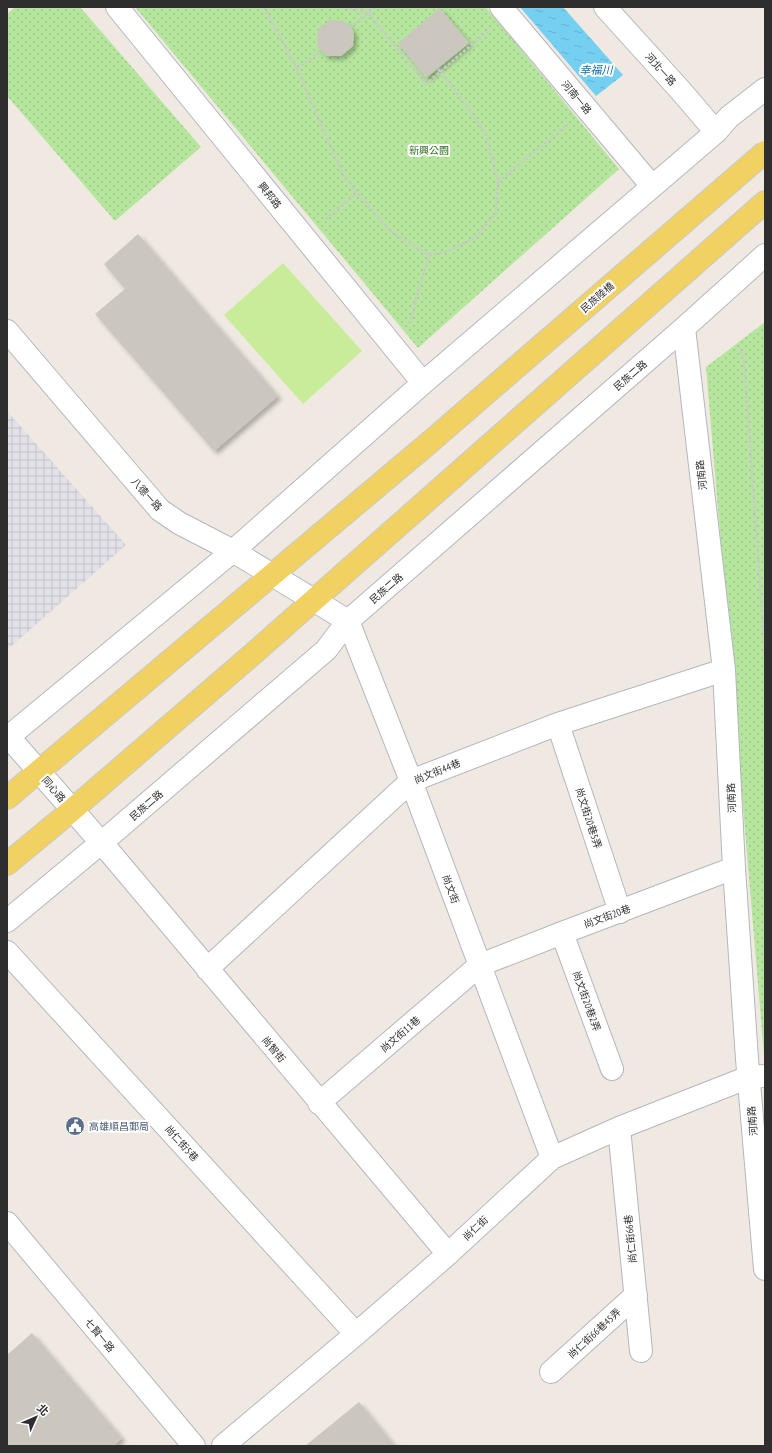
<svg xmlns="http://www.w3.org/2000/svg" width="772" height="1453" viewBox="0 0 772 1453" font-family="'PT Sans Narrow','Noto Sans TC',sans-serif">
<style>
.industrial{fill:url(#industrial-grid)}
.green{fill:url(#green-dots)}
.pitch{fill:#c9ec9a}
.water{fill:url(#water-ripples)}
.building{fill:#cbc7bf;filter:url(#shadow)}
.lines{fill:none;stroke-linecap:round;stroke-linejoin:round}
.minor-casing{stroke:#b4b7c1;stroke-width:24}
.major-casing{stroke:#c9c9c9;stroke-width:24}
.path{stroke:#c9c9c9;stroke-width:2.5;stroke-dasharray:3 2;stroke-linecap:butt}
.minor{stroke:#fff;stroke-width:22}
.major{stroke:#f2d163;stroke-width:22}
.major-bridge-casing{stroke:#c9c9c9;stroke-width:24;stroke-linecap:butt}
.major-bridge{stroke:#f2d163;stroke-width:22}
.labels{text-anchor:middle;stroke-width:4;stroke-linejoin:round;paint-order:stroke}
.street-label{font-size:10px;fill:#2e2e2e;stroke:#fff}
.park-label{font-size:10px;fill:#2c6e1b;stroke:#fff}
.service-label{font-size:10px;fill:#4e5e75;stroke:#fff;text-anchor:start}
.water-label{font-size:11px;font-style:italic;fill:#0d6fa3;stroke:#fff}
</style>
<defs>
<pattern id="industrial-grid" width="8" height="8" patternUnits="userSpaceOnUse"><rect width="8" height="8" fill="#e3e1e8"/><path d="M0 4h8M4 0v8" fill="none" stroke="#c3c1c7"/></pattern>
<pattern id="green-dots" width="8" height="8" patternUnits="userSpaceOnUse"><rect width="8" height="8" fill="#b6e59e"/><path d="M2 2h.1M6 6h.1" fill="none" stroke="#9dc588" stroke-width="1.8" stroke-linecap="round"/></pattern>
<pattern id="water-ripples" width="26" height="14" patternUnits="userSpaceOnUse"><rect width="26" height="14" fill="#75cff0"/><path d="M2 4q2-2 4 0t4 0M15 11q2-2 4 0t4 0" fill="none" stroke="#66b2ce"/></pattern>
<filter id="shadow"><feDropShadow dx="3.5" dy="3.5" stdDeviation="2" flood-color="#0004"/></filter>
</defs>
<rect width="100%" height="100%" fill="#efe9e1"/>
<path class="industrial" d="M7,411L126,545L7,650Z"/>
<path class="green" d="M15,7H80L201,147L115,221L7,96V14Z
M135,7H486L619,169L418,348Z
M765,322V1067L706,367Z"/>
<path class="pitch" d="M283,263L362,351L303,404L224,315Z"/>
<path class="water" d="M520,7H563L623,75L596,96Z"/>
<path class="building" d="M440,8L469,43L426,78L398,43Z
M330,20L346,22L354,32L353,46L341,56H326L317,46L318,29Z
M138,234L278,396L214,451L95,314L125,289L104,264Z
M32,1333L122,1438L113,1446H7V1355Z
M359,1402L395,1446H305Z"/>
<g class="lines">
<g class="minor-casing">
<path id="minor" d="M117,7L423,383
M501,7L652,186
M605,7L681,91L716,132
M684,328L724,670L734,868L747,1059L765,1269
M7,331L160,510L179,523L233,551L348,621
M348,621L411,781L552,1158
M558,724L620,912
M7,735L112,855L448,1254
M7,738L233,551L423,383L716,132L729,117L765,89
M7,921L114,832L326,650L348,621L684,328L765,255
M562,933L612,1069
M7,952L356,1334
M207,969L411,781L558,724L724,670
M319,1103L480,965L562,933L734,868
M619,1128L641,1351
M7,1223L194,1446
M551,1372L636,1295
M223,1446L356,1334L448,1254L552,1158L619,1128L749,1077L765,1076"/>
</g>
<g class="major-casing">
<path id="major" d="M7,798L430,442
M7,864L72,810L254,653L765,202"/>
</g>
<path class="path" d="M264,7L297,69L344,177L390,231L429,255L445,252L475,238L496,213L498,182L486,135L464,102L438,69
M345,7L368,13
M375,7L368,13L426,84L490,29
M350,28L368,14
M297,69L321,51
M498,182L568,124
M325,219L357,193
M409,324L429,255
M739,346L744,361L765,657"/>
<use href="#minor" class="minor"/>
<use href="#major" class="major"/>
<g class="major-bridge-casing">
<path id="major-bridge" d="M430,442L765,152"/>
</g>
<use href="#major-bridge" class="major-bridge"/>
</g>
<defs>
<g id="civic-disc" transform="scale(1)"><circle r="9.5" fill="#5c6f8a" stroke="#fff"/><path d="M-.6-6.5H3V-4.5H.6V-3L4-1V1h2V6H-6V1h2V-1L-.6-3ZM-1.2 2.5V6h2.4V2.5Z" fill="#fff"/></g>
</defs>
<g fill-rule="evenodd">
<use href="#civic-disc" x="75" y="1126"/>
</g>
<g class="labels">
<g class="street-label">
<text transform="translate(661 69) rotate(48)" y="4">河北一路</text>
<text transform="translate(577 97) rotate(50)" y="4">河南一路</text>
<text transform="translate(270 195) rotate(51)" y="4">興邦路</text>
<text transform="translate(597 297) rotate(-41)" y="4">民族陸橋</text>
<text transform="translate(630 375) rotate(-41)" y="4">民族二路</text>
<text transform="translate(701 475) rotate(-97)" y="4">河南路</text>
<text transform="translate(147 494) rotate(48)" y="4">八德一路</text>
<text transform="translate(386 588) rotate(-41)" y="4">民族二路</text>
<text transform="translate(437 771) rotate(-22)" y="4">尚文街44巷</text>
<text transform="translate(54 789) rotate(49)" y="4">同心路</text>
<text transform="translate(731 798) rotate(-93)" y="4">河南路</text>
<text transform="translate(146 805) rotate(-41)" y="4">民族二路</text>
<text transform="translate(589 818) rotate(72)" y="4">尚文街20巷5弄</text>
<text transform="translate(451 889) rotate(70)" y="4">尚文街</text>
<text transform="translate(607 916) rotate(-20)" y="4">尚文街20巷</text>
<text transform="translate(587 1001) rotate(70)" y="4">尚文街20巷2弄</text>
<text transform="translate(400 1034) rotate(-41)" y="4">尚文街11巷</text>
<text transform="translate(274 1049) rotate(50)" y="4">尚智街</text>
<text transform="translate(752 1121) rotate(-95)" y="4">河南路</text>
<text transform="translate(182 1143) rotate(48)" y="4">尚仁街5巷</text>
<text transform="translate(475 1228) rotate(-43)" y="4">尚仁街</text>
<text transform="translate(630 1239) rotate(-96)" y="4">尚仁街66巷</text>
<text transform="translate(594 1333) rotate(-43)" y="4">尚仁街66巷45弄</text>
<text transform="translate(100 1335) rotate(50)" y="4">七賢一路</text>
</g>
<g class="park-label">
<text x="429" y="154">新興公園</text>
</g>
<g class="service-label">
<text x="89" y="1130">高雄順昌郵局</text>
</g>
<g class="water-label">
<text x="596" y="74">幸福川</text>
</g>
</g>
<rect width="772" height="1453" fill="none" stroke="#2e2e2e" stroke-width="16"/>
<g transform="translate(36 1417) rotate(45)" stroke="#ffffff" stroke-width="3" paint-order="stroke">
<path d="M0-3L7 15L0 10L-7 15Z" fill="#2e2e2e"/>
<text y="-6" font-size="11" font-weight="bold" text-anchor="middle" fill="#2e2e2e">北</text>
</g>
</svg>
